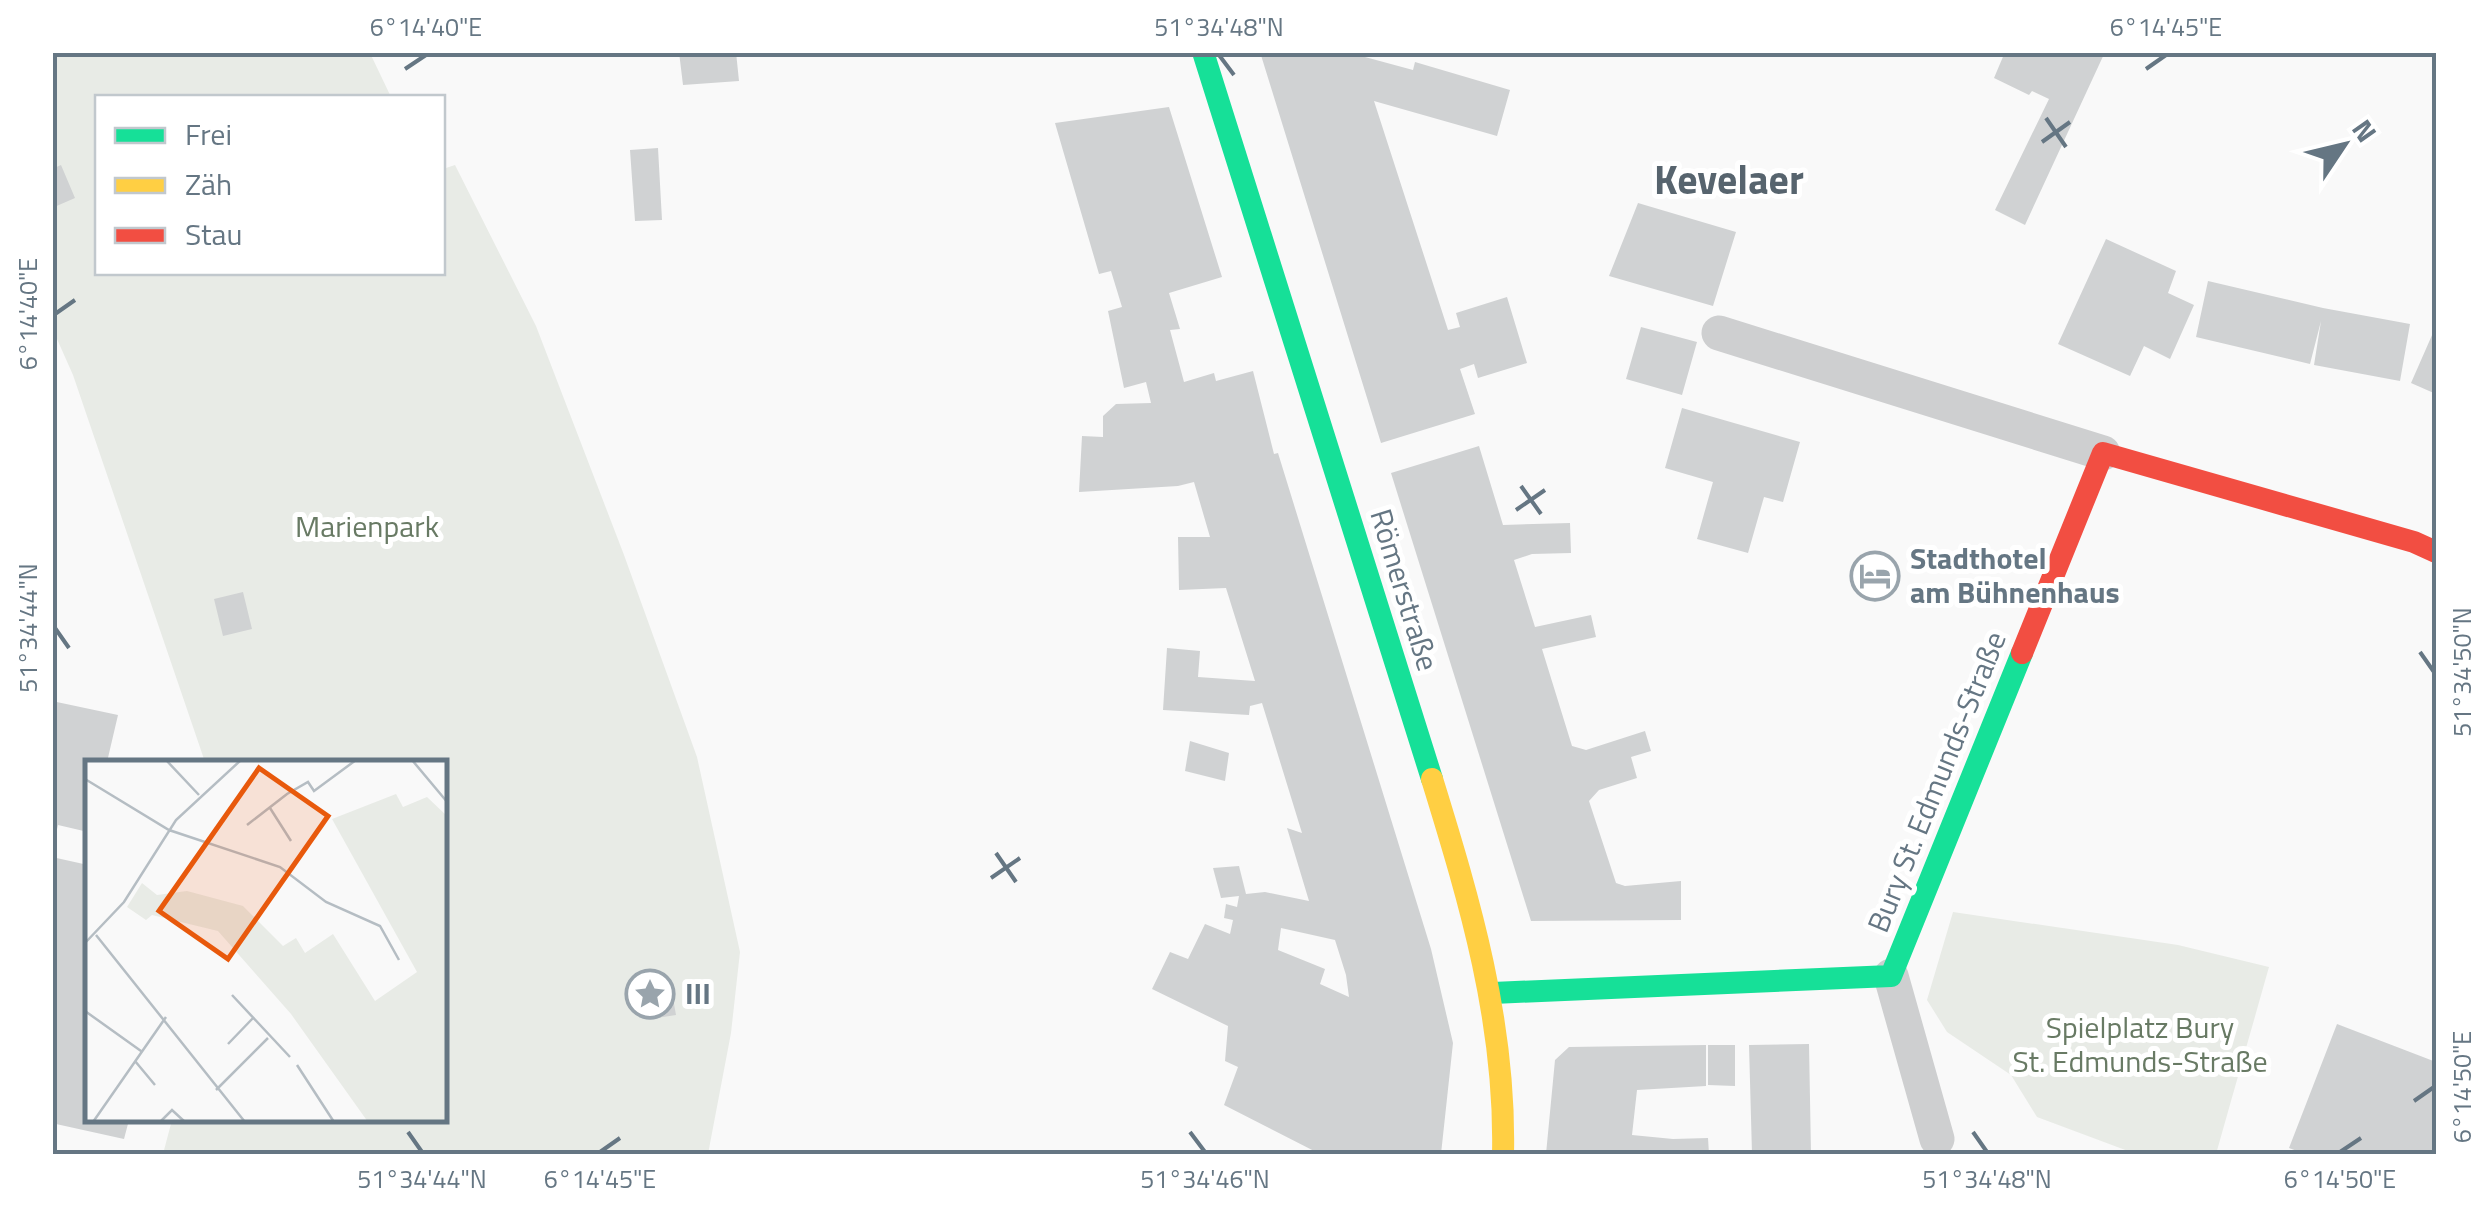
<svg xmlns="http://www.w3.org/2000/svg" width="2489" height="1207" viewBox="0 0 2489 1207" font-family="'Titillium Web',sans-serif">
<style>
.green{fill:#e8ebe6}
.building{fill:#d0d2d3;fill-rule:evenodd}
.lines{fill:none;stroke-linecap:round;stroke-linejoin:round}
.lane{stroke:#cecfd0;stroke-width:35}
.fast{stroke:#16e098;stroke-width:22}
.slow{stroke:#ffcf43;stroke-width:22}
.jam{stroke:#f24e42;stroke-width:22}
.ticks{fill:none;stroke:#657683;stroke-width:4}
.labels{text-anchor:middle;stroke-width:10;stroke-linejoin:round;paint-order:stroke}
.park-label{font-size:30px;fill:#687a64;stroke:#fff}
.poi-label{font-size:30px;font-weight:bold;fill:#657683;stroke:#fff;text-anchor:start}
.street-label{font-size:30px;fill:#657683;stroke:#fff}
.district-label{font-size:40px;font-weight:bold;fill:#57646e;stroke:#fff}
.inset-road{fill:none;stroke:#b5bdc3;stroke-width:2.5}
.view{fill:#e8590c;fill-opacity:0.15;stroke:#e8590c;stroke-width:5}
.inset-edge{fill:none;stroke:#657683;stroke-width:5}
.neatline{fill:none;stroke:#657683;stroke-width:4}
.ticks-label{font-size:25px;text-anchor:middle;fill:#657683}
</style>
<rect width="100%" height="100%" fill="#f9f9f9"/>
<path class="green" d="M52,53H370L391,97L98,98V272H442L443,169L455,165L536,326L624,555L697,757L740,952L731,1033L708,1154H163L172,1120H445V762H205L73,375L53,330Z
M1953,912L2178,945L2269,967L2216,1154H2136L2037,1117L2011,1075L1947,1032L1927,1000Z"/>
<path class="building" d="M679,52H736L739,81L683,85Z
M1260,52H1367L1365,57L1413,70L1415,62L1510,90L1497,136L1374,101L1448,330L1460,327L1456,313L1507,297L1527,363L1478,378L1474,364L1460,369L1475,414L1381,443Z
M2005,52H2105L2025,225L1995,210L2049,99L2032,91L2029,95L1994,78Z
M1169,107L1222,277L1169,293L1180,329L1170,330L1184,382L1214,373L1216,381L1253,371L1274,454L1278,453L1431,949L1453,1043L1441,1154H1320L1224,1105L1238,1067L1225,1061L1228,1026L1152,989L1170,952L1188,959L1205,924L1230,934L1233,920L1224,918L1226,904L1237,907L1239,896L1221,898L1213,868L1239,866L1246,894L1265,892L1309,901L1287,828L1302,833L1262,703L1250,706L1249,715L1163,710L1167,648L1200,651L1198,677L1255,681L1226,588L1179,590L1178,537H1210L1194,482L1178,486L1079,492L1082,436L1103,437V416L1116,404L1151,403L1146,382L1124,388L1108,311L1122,307L1111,271L1099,274L1055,123ZM1281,928L1335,940L1346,975L1349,997L1320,984L1325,969L1278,950Z
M658,148L662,220L635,221L630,150Z
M61,165L75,198L52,208V169Z
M1638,203L1736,232L1713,306L1609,276Z
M2106,239L2176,271L2168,293L2194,305L2170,359L2144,346L2130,376L2058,344Z
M2208,281L2323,308L2410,324L2400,381L2314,365L2321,321L2310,364L2196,337Z
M2436,326V394L2411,383Z
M1641,327L1697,342L1682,395L1626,379Z
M1682,408L1800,442L1783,502L1764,497L1748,553L1697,539L1713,482L1665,468Z
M1479,446L1503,525L1570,523L1571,553L1532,554L1514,560L1535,627L1591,615L1596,637L1542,649L1572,746L1586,750L1645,731L1651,751L1631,757L1637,778L1599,790L1589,801L1616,883L1625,886L1681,881V920L1531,921L1391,473Z
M243,592L252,629L223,636L214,599Z
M52,701L118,715L107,762H88V832L58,825L54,842Z
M1190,741L1229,753L1225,781L1185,771Z
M52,857L88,865V1120H129L124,1139L56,1124L52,1134Z
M671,987L676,1015L650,1019L646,990Z
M2337,1024L2436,1062V1154H2305L2289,1148Z
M1809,1044L1811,1154H1752L1749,1045Z
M1706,1045V1086L1637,1090L1632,1135L1673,1139L1708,1138L1709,1154H1546L1555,1060L1569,1047Z
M1708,1045H1735V1086L1708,1085Z"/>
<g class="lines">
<path class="lane" d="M1719,333L2103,453
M1891,976L1937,1139"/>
<path class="fast" d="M1203,52L1432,779
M1493,993L1891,976L2022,653"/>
<path class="slow" d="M1432,779C1470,902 1506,1023 1503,1154"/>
<path class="jam" d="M2022,653L2103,453L2414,542L2436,552"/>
</g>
<path class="ticks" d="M1219,55L1234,75M405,69L426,55M2146,69L2166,55M2046,118L2066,147M2042,142L2070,122M55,314L75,300M1521,486L1541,514M1516,510L1545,490M55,628L69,648M2420,652L2434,672M996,853L1016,882M991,878L1020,858M2414,1101L2434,1087M408,1132L422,1152M1190,1132L1205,1152M1973,1132L1987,1152M600,1152L620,1138M2340,1152L2361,1138"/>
<defs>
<g id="hotel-ring" transform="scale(2.5)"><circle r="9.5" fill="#fff" stroke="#99a4ac" stroke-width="1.5"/><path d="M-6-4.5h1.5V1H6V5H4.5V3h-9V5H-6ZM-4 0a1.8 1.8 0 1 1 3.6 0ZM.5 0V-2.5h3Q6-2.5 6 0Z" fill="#99a4ac"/></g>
<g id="sight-ring" transform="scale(2.5)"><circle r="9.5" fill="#fff" stroke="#99a4ac" stroke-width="1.5"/><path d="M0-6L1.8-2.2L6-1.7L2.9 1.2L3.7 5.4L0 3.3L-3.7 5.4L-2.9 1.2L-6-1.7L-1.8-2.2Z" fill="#99a4ac"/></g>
</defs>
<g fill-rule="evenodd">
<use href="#hotel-ring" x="1875" y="576"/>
<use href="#sight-ring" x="650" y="994"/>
</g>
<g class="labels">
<g class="park-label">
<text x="367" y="537">Marienpark</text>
<text x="2140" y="1038">Spielplatz Bury<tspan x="2140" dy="34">St. Edmunds-Straße</tspan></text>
</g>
<g class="poi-label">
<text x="1910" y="569">Stadthotel<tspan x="1910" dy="34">am Bühnenhaus</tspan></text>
<text x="685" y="1004">III</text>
</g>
<g class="street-label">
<text transform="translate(1404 590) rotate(73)" y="10">Römerstraße</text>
<text transform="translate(1937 782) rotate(-68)" y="10">Bury St. Edmunds-Straße</text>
</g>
<g class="district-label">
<text x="1729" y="194">Kevelaer</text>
</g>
</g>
<g transform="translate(85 760)">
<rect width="362" height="362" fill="#f9f9f9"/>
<path d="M311,34L318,47L342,37L362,56V362H283L206,254L133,171L67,155L61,160L42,147L57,123L72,135L102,131L158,146L198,186L211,178L220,193L248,174L290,241L332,212L247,59Z" fill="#e8ebe6"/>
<path class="inset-road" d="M81,0L114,35M327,0L363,43M0,19L84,70L195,107L241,142L295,166L314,200M185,48L206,81M162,65L202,34L223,22L229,31L271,0M11,175L160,362M0,183L39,142L91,60L156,0M147,235L205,297M0,251L56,291M143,284L169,257M50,301L70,325M212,305L249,362M131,330L183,278M8,362L81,257M75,362L87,350L100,362"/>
<path class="view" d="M174,8L243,56L143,199L74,151Z"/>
<rect width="362" height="362" class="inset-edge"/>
</g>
<rect width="2489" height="1207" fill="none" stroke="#ffffff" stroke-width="110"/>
<rect x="95" y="95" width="350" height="180" fill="#ffffff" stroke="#c1c8cd" stroke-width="2.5"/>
<rect x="115" y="128" width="50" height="15" fill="#16e098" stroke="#c1c8cd" stroke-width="2.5"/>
<text x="185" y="145" font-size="30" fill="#657683">Frei</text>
<rect x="115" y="178" width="50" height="15" fill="#ffcf43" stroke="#c1c8cd" stroke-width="2.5"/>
<text x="185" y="195" font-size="30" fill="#657683">Zäh</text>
<rect x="115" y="228" width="50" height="15" fill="#f24e42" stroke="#c1c8cd" stroke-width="2.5"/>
<text x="185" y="245" font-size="30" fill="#657683">Stau</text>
<g transform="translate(2344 145) rotate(55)" stroke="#ffffff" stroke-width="8" paint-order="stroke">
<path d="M0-8L18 38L0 25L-18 38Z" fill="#657683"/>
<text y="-15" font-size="28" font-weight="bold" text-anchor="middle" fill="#657683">N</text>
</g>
<rect x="55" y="55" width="2379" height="1097" class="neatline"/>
<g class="ticks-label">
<text x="426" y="36">6°14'40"E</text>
<text x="1219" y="36">51°34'48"N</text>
<text x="2166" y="36">6°14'45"E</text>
<text transform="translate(28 314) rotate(-90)" y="9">6°14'40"E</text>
<text transform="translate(28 628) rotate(-90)" y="9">51°34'44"N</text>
<text transform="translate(2462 672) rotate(-90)" y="9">51°34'50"N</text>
<text transform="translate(2462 1087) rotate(-90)" y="9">6°14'50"E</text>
<text x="422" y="1188">51°34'44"N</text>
<text x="600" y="1188">6°14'45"E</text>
<text x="1205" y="1188">51°34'46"N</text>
<text x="1987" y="1188">51°34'48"N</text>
<text x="2340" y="1188">6°14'50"E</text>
</g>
</svg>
